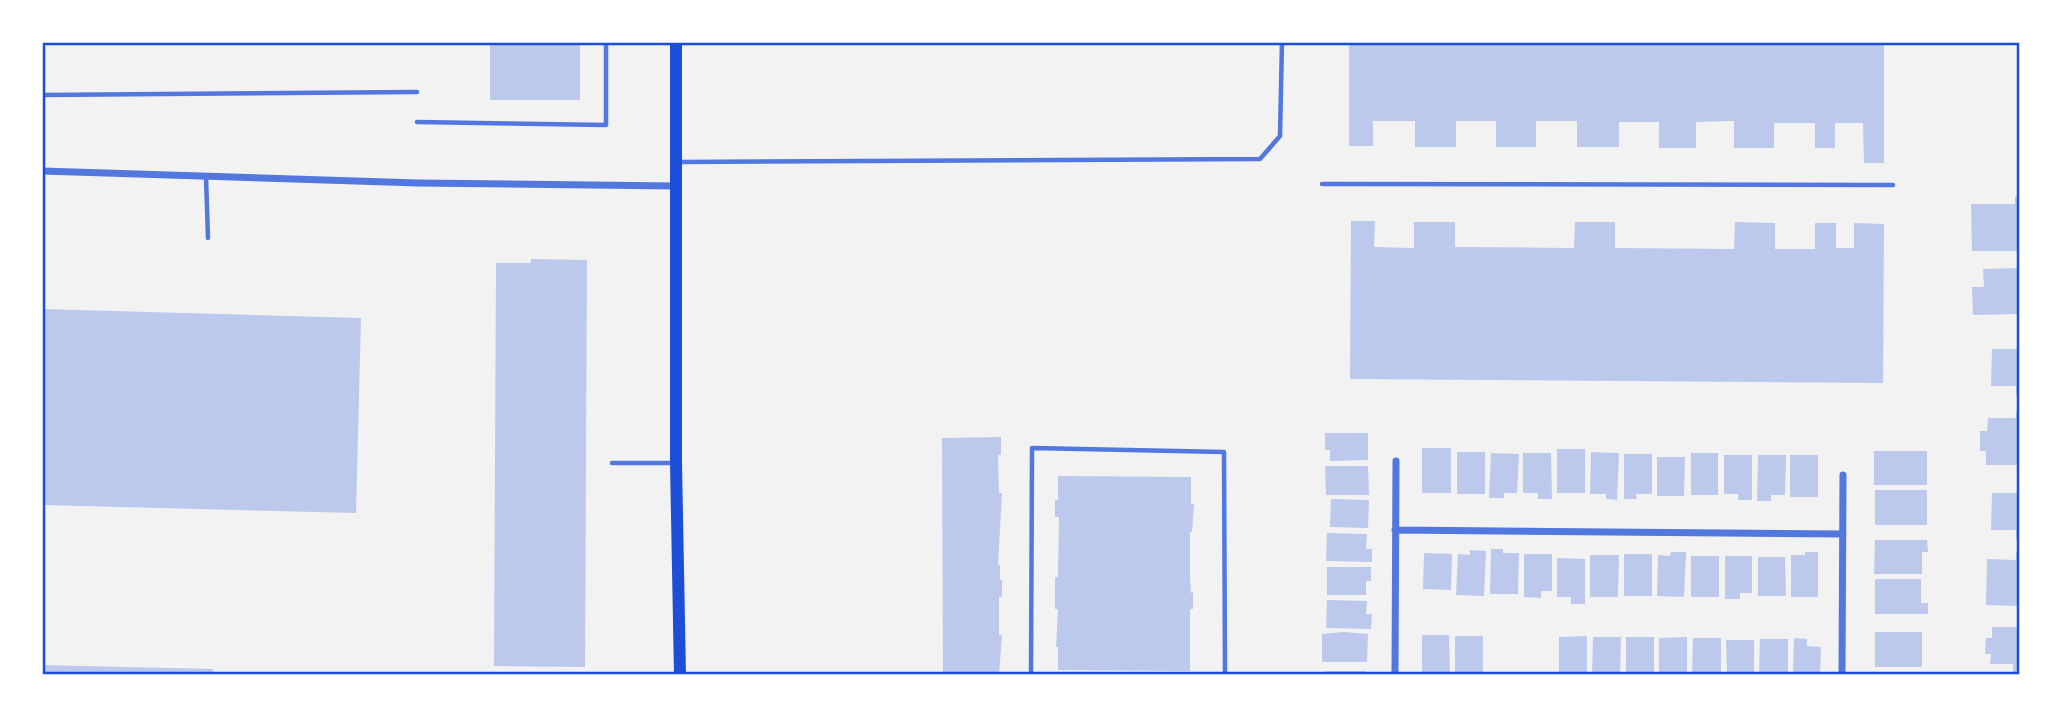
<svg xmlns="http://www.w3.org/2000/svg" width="2062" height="717" viewBox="0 0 2062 717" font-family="Ubuntu,sans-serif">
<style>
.building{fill:#bdc9ec}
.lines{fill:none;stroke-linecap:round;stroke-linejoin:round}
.service{stroke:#5277de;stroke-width:4.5}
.minor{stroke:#5277de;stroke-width:7}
.secondary{stroke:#1d4ed8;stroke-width:12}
.neatline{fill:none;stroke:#1d4ed8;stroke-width:2.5}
</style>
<rect width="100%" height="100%" fill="#f2f2f2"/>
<path class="building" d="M490,42H580V100H490Z
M1349,42H1884V163H1864L1863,123H1835V148H1815V123H1774V148H1734V121L1696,122V148H1659V122H1619V147H1577V121H1536V147H1496V121H1456V147H1415V121H1373V146H1349Z
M2015,197H2020V251H1972L1971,204H2015Z
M1351,221H1375L1374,247L1414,248V222H1455V247L1574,248L1575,222H1615V248L1734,249L1735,222L1775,223V249H1815V223H1836V248H1854V223L1884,224L1883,383L1350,379Z
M531,259L587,260L585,667L494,666L496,263H531Z
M2020,268V314L1973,315L1972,287H1984L1983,269Z
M42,309L361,318L356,513L42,505Z
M1992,349H2020V395H2016V386H1991Z
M2016,412H2020V465H1986V451H1980V431H1987L1988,418H2016Z
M1325,433H1368V460L1330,461V450H1325Z
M1001,437V455H998L999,493H1002L998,565H1000V580H1002V597H999V635H1002L999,675H943L942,438Z
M1422,448H1451V493H1422Z
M1557,449H1585V493H1557Z
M1874,451H1927V485H1874Z
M1457,452H1485V494H1457Z
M1591,452L1619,453L1617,500L1606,499V494H1590Z
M1491,453L1519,454L1517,493H1504V498H1489Z
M1523,453H1551L1552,499H1538V493H1523Z
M1691,453H1718V495H1691Z
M1624,454H1652V494H1636L1637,499H1624Z
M1724,455H1752V500H1738V494H1724Z
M1758,455H1786L1785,495H1771V501H1757Z
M1790,455H1818V497H1790Z
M1657,457H1685L1684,496H1657Z
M1325,466H1368L1369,495H1326Z
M1058,476L1191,477V504H1194L1192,532H1190V577L1191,593L1193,592V609H1190V671L1058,670V647H1056L1058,609H1055V577H1058L1059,517H1055V500H1058Z
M1875,490H1927V525H1875Z
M1992,493H2020V539H2016V530H1991Z
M1331,499L1369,500L1368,528L1330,527Z
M1327,533L1367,534L1366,549H1372V562L1326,561Z
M1875,540H1927L1928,552H1922V574H1874Z
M1491,549H1503V553H1519L1518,594H1490Z
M1470,550L1486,551L1484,596L1456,595L1458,554L1470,555Z
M1671,552H1686L1684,597L1657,596L1658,555L1670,556Z
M1805,552H1818V597H1791V555H1805Z
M2016,552H2020V606L1986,605L1987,559L2016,560Z
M1424,553L1452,554L1451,590L1423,589Z
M1524,554H1552V591H1541V598L1524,597Z
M1624,554H1652V596H1624Z
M1590,555H1619L1618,597H1590Z
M1691,556H1719V597H1691Z
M1725,556H1752V593H1740V599H1725Z
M1758,557H1785L1786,596H1758Z
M1557,558L1585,559V604H1571V597H1557Z
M1327,567H1371V581H1366V595H1327Z
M1875,579H1921V603H1928V614H1875Z
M1327,600L1367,601L1366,614H1372L1371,629L1326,628Z
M1992,627H2018L2020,674H2013V664H1990L1991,654H1985L1986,638H1992Z
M1344,632L1368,634L1367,662H1322V634Z
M1875,632H1922V667H1875Z
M1422,635H1449L1450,675H1422Z
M1455,636H1483V675H1455Z
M1587,636V675H1559V637Z
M1593,637H1621L1620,675H1592Z
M1626,637H1654V675H1626Z
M1687,637V675H1659V638Z
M1693,638H1721V675H1692Z
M1794,638L1807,639V646L1821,647L1820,675H1793Z
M1760,639H1788V675H1759Z
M1726,640H1754V675H1727Z
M42,665L213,669V675H42Z
M1325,671H1366V675H1325Z"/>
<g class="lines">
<path class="service" d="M42,95L417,92
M417,122L606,125V42
M678,162L1260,159L1280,136L1282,42
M206,177L208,238
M1322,184L1893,185
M612,463H674
M1031,675L1032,448L1224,452L1225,675"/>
<path class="minor" d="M42,171L418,183L676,186
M1395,530L1843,534
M1395,675L1396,461
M1842,675L1843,475"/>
<path class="secondary" d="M676,42V463L680,675"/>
</g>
<rect width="2062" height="717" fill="none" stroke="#ffffff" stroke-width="88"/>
<rect x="44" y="44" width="1974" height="629" class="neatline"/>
</svg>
